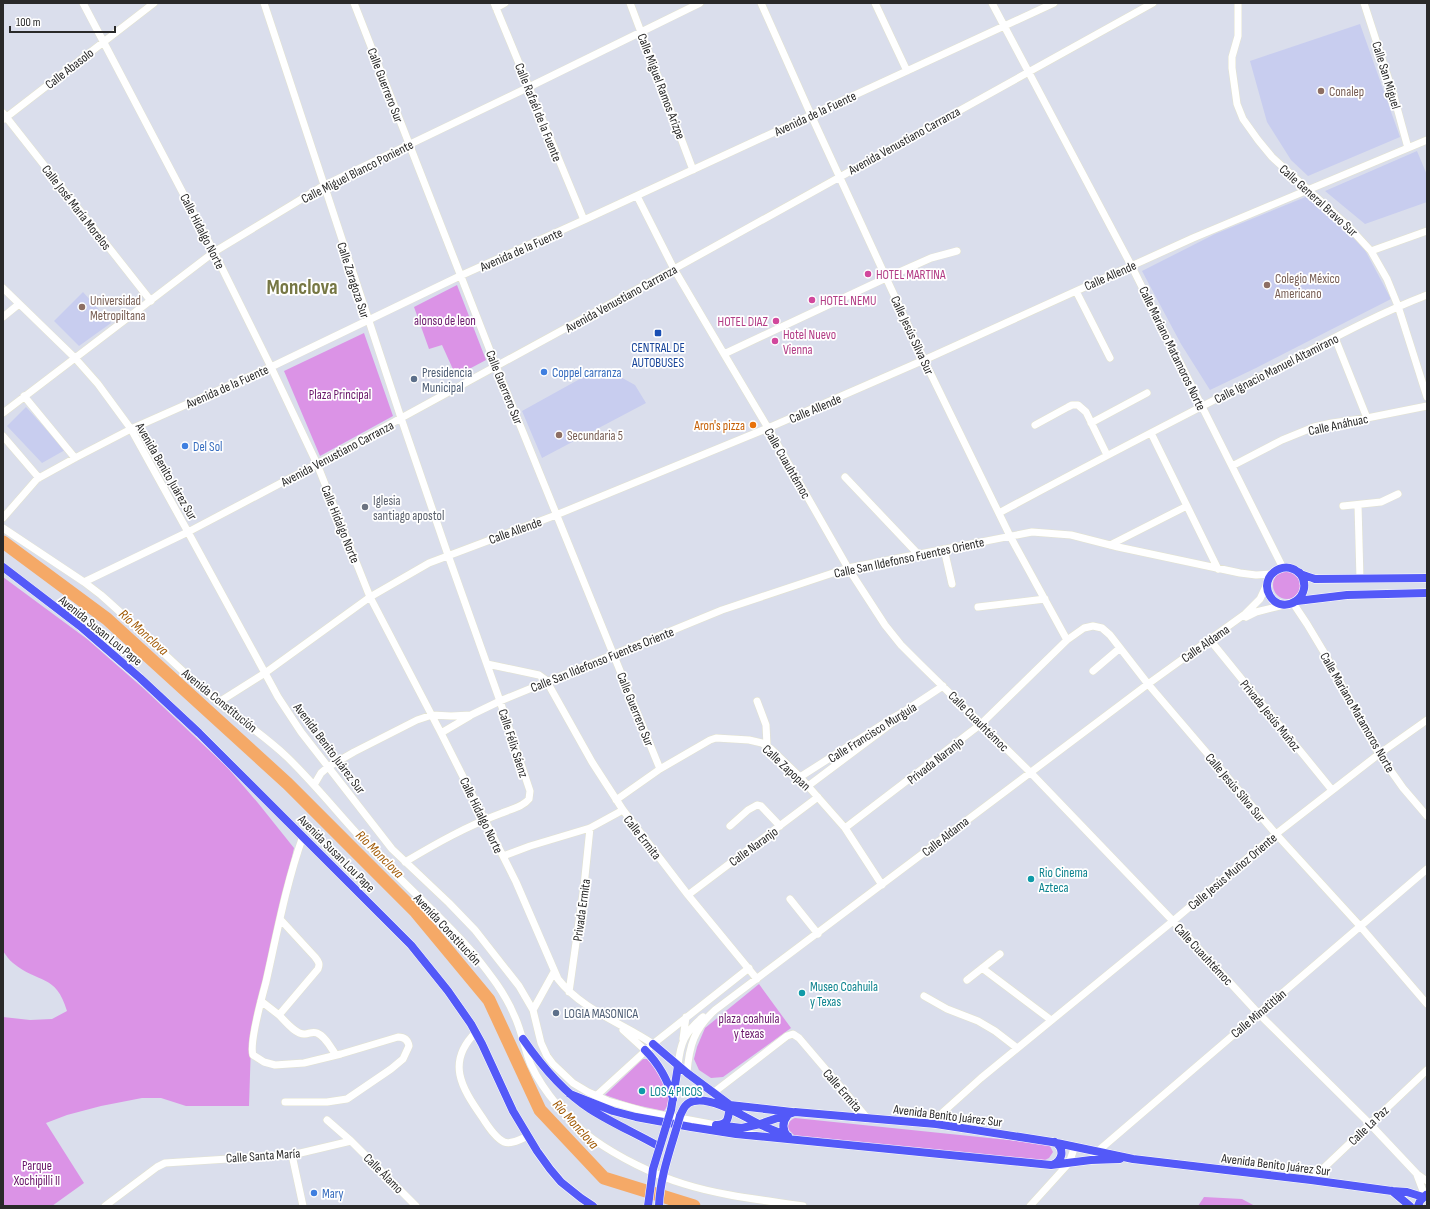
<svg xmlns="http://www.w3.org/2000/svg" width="1430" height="1209" viewBox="0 0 1430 1209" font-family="'Sofia Sans Condensed',sans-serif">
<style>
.education{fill:#c8cdef}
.green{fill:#db93e6}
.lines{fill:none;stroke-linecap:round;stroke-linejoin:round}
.river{stroke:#f5a967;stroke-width:13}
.minor-casing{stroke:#e3e3cf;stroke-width:8}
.major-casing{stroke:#fff;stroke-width:9}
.minor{stroke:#fff;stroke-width:7}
.major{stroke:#5359f8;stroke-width:8}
.major-bridge-casing{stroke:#fff;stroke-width:9;stroke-linecap:butt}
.major-bridge{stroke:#5359f8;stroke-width:8}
.education-dot{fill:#8d6e63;stroke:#fff;stroke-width:1.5}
.hotel-dot{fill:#d1479c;stroke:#fff;stroke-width:1.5}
.transit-dot{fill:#1a4fb4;stroke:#fff;stroke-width:1.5}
.shop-dot{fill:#3f7fe0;stroke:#fff;stroke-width:1.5}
.service-dot{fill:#5c6f8a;stroke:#fff;stroke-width:1.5}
.food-dot{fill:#e8710a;stroke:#fff;stroke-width:1.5}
.worship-dot{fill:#6b7280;stroke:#fff;stroke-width:1.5}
.culture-dot{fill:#0f9aa8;stroke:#fff;stroke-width:1.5}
.labels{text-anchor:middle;stroke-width:3.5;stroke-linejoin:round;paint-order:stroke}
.street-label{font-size:13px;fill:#292929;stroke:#fff}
.education-label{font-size:13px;fill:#785e54;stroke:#fff;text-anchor:start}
.hotel-label{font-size:13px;fill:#b23c85;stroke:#fff;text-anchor:start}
.park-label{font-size:13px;fill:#69166a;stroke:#fff}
.transit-label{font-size:13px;fill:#164399;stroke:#fff}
.service-label{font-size:13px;fill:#4e5e75;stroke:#fff;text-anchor:start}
.shop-label{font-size:13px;fill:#366cbe;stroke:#fff;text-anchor:start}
.food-label{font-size:13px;fill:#c56008;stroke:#fff;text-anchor:end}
.worship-label{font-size:13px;fill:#5b616d;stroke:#fff;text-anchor:start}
.culture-label{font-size:13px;fill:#0d838f;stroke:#fff;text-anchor:start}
.water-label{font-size:14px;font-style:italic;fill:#a15a06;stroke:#fff}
.town-label{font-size:21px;font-weight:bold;fill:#767744;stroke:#fff}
</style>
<rect width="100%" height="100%" fill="#dadeec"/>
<path class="education" d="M1360,24L1400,137L1308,176L1291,160L1267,122L1250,61Z
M1417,151L1427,175V202L1365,224L1325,191Z
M1308,196L1339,222L1365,250L1391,299L1256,368L1210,390L1181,344L1142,271L1215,234Z
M83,292L111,323L79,346L54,321Z
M596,370L601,377L617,375L635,385L646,403L542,458L522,411Z
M26,407L65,450L42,463L7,426Z"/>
<path class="green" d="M457,285L486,360L456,376L442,345L429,349L414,307Z
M364,333L393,416L320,456L284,371Z
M1273 585a14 14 0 1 1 28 0a14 14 0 1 1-28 0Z
M3,577L87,639L143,688L227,767L258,803L294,848L255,1023L251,1044L249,1106H186L161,1098H142L101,1106L67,1115L46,1123L84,1183L52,1206H3V1017L30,1020L52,1019L67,1011C56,973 38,984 13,963C9,960 6,955 3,951Z
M759,984L791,1028L723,1077L711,1078L699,1070L694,1059L697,1047L705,1028Z
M643,1059H648C658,1073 677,1094 664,1111L631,1104L605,1095Z
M795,1118L1048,1144L1050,1146L1053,1152L1049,1158L1043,1161L795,1136L788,1129C788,1123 790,1120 795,1118Z
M1204,1197L1242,1199L1255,1206H1198Z"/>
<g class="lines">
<path class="river" d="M3,542L107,619L288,784L416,912L489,1000L540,1110L604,1178L694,1206"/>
<g class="minor-casing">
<path id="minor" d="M83,3L214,252L271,367L317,464L370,597L441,733L516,882L558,979C582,1010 622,1023 653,1044
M264,3L401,418L448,555L500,701L530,791L529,799C523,807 511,809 502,813C467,826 437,843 405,862
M354,3L496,366L660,769
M494,3L584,220
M630,3L693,170
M761,3L811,115L924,360L1010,536L1067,640
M875,3L907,71
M992,3L1131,265L1283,568
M1238,3V36L1232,57V68L1237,104L1243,119L1258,140L1272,157L1348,226L1371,251L1387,279L1398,306L1427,397
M1364,3L1393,93L1408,148
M496,8L505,3
M3,113L151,301
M4,119L154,3
M637,196L674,269L724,354L768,428L848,568L885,625L901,645L920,664L1030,772L1173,921L1258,1013L1369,1123L1417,1174L1427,1181
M1371,251L1427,231
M3,288L75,358L98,384L131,429L188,532L265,673L278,697L301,732L392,849L449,903L475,930L519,986L533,1010L541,1043L547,1056L553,1064L573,1083L588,1092L608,1101L647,1112L716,1125
M1076,291L1110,358
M3,317L19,304
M1335,338L1367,418
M724,354L886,278L931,258L957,251
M24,396L75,458
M3,413L214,252L323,186L529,87L700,3
M1091,423L1147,393
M1035,425L1068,407L1072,405H1078L1086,412L1107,455
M1151,433L1218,569
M3,436L39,478
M1232,466L1282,440L1314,427L1332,423L1367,418L1427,406
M845,477L918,554
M1358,505L1360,579
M1343,506L1381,502L1398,494
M999,513C1088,465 1177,419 1267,373C1319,346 1372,316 1427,295
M3,518L37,479L75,458L131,429L271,367L462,275L584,220L1054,3
M3,528L84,582L101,595C141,630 178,669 219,703C242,721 266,737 287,757C320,789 347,825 379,857C410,890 445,920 474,954C489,973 505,993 514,1015C522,1031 524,1049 531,1065C543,1091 569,1122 593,1139C618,1157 654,1175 684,1184C722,1196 764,1200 803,1206
M1110,545L1187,506
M944,549L952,584
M84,582L188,532L317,464L674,269L1153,3
M1293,603L1307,624L1325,654L1379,754L1403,788L1427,816
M978,607L1045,599
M1246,617L1256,612L1284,605
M1210,640L1332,790
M487,664L539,675L546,680L592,762L623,810L688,895L757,979
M1093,671L1120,648
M757,701L766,725L767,745
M219,702L265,673L370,597L429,563L556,515L768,428L924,360L1193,238L1427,140
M441,733L470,716
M800,777L894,717L905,711L943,686
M314,785L321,773L328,767L354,752L417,720L432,715L451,716L471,715L500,701L722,610L848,568L1032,532L1071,535L1118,547L1240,573L1256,575L1272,574
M808,786L900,717
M616,800L660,769L710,740L716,738L749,740L762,743L771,749L800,777L845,828L882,885
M730,826L748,810L757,805L761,806L780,826
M845,828L981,724L1067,640L1084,628L1093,626L1102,628L1110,635L1148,684L1276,834L1360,926L1427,1004
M503,856L530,846L590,828L623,810
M688,895L818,797
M790,899L818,934
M280,919L315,957C319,962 320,964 318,969L279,1015C285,1021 296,1035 305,1034C309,1034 312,1031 317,1033C325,1036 331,1048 336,1055
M982,968L1051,1020
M967,980L1000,954
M569,992L584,886L590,828
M924,996L947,1009L978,1021L995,1031L1017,1048
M261,1001L279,1015
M533,1010L554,972
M623,1030L645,1050
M476,1032C446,1062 461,1087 482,1117C487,1125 495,1138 504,1142C511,1145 521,1139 528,1136
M683,1039L686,1017
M678,1066C680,1043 685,1032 703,1017
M687,1073C689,1046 694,1029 715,1010L1148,684L1245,614L1260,599L1268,582
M713,1093L787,1036L793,1034L799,1038L868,1119
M596,1096L653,1044L749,968
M285,1102H327L347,1099L391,1069L403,1059L409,1046C408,1040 404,1037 398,1037L341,1054L304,1063L275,1065L264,1062L253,1055C249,1043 262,997 266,982C277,933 286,884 303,836
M327,1120L351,1141L416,1206
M936,1124L942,1113L981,1078L1173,921L1276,834L1379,754L1427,720
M292,1155L303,1206
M1091,1160L1098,1151L1427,869
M1417,1175L1425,1196
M1311,1180L1427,1070
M105,1206L157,1167L165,1163L292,1155L351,1141
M1030,1206L1069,1163L1075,1146"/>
</g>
<g class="major-casing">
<path id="major" d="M3,567L80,626L140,678L199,733L411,945L448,991L471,1024L482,1044L513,1111L537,1151L550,1169L561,1182L581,1198L593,1206
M1300,573C1316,596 1283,617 1270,596C1267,591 1266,584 1269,578C1273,570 1284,565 1293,569C1296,570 1298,572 1300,574C1305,576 1310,577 1315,579L1427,578
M1297,601L1347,595L1427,593
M523,1039C541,1065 563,1092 590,1109C612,1123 637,1134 660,1147
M653,1044L687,1073L730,1105C728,1116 730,1124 717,1125
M645,1050C660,1065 668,1080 673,1099
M570,1094L613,1111L636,1117L691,1127L736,1134L1051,1165L1091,1160L1120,1159
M730,1105L792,1112
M671,1110L678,1066
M680,1116C683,1109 686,1102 694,1101C712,1097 741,1115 757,1123C767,1128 778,1132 788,1136
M716,1125L742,1128L760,1124L795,1112L936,1124L1052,1142L1133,1159L1311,1180L1392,1191L1407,1192L1423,1197
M787,1136C782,1129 782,1122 788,1115
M1052,1165C1063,1161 1065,1149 1055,1142
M1392,1191L1410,1206
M1418,1206L1420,1201L1426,1195"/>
</g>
<use href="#minor" class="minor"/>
<use href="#major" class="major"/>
<g class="major-bridge-casing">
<path id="major-bridge" d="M648,1206L653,1169L671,1110
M659,1206C660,1175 672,1145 680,1116"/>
</g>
<use href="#major-bridge" class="major-bridge"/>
</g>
<g class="education-dot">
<circle cx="1321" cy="91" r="4"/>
<circle cx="1267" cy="285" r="4"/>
<circle cx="82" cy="307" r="4"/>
<circle cx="559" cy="435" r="4"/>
</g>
<g class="hotel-dot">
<circle cx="868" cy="274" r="4"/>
<circle cx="812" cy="300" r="4"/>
<circle cx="776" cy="321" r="4"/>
<circle cx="775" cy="341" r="4"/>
</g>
<rect class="transit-dot" x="654" y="329" width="8" height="8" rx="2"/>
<g class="shop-dot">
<circle cx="544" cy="372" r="4"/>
<circle cx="185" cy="446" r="4"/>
<circle cx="314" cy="1193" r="4"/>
</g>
<g class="service-dot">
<circle cx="414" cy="379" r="4"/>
<circle cx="556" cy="1013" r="4"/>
</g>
<circle class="food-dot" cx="753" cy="425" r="4"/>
<circle class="worship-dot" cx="365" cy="507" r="4"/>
<g class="culture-dot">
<circle cx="1031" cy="879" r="4"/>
<circle cx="802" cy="993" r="4"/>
<circle cx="642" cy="1091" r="4"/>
</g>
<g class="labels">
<g class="street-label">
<text transform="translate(69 68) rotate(-38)" y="5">Calle Abasolo</text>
<text transform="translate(1387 75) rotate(73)" y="5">Calle San Miguel</text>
<text transform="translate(386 85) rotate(69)" y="5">Calle Guerrero Sur</text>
<text transform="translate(662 86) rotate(69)" y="5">Calle Miguel Ramos Arizpe</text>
<text transform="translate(539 112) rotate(68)" y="5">Calle Rafaél de la Fuente</text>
<text transform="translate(815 113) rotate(-25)" y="5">Avenida de la Fuente</text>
<text transform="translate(904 140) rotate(-29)" y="5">Avenida Venustiano Carranza</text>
<text transform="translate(357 171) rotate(-27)" y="5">Calle Miguel Blanco Poniente</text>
<text transform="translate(1319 200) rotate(42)" y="5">Calle General Bravo Sur</text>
<text transform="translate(77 207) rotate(52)" y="5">Calle José María Morelos</text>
<text transform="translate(203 231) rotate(63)" y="5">Calle Hidalgo Norte</text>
<text transform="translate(521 249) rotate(-24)" y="5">Avenida de la Fuente</text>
<text transform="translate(1110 275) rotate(-24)" y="5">Calle Allende</text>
<text transform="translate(354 280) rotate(72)" y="5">Calle Zaragoza Sur</text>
<text transform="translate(621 298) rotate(-29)" y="5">Avenida Venustiano Carranza</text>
<text transform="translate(913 335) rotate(65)" y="5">Calle Jesús Silva Sur</text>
<text transform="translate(1173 348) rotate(64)" y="5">Calle Mariano Matamoros Norte</text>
<text transform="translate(1276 368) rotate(-27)" y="5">Calle Ignacio Manuel Altamirano</text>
<text transform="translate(227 386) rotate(-24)" y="5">Avenida de la Fuente</text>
<text transform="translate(505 387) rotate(68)" y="5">Calle Guerrero Sur</text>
<text transform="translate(815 408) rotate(-23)" y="5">Calle Allende</text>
<text transform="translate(1338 424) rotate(-12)" y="5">Calle Anáhuac</text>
<text transform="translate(337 453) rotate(-28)" y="5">Avenida Venustiano Carranza</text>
<text transform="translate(788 463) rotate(60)" y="5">Calle Cuauhtémoc</text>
<text transform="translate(167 471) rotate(60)" y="5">Avenida Benito Juárez Sur</text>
<text transform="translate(341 524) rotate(68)" y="5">Calle Hidalgo Norte</text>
<text transform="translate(515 530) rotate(-20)" y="5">Calle Allende</text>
<text transform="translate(909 557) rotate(-12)" y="5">Calle San Ildefonso Fuentes Oriente</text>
<text transform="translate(101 630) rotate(39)" y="5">Avenida Susan Lou Pape</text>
<text transform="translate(1205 643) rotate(-35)" y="5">Calle Aldama</text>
<text transform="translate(602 659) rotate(-22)" y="5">Calle San Ildefonso Fuentes Oriente</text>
<text transform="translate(220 700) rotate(39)" y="5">Avenida Constitución</text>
<text transform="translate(636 709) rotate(68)" y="5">Calle Guerrero Sur</text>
<text transform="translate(1358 712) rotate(60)" y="5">Calle Mariano Matamoros Norte</text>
<text transform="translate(1271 715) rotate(51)" y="5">Privada Jesús Muñoz</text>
<text transform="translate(979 721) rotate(45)" y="5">Calle Cuauhtémoc</text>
<text transform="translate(872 732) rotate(-32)" y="5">Calle Francisco Murguía</text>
<text transform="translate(514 743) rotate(72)" y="5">Calle Félix Sáenz</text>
<text transform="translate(330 748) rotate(53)" y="5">Avenida Benito Juárez Sur</text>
<text transform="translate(935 760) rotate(-38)" y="5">Privada Naranjo</text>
<text transform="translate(787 767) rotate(43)" y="5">Calle Zapopan</text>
<text transform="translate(1236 787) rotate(50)" y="5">Calle Jesús Silva Sur</text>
<text transform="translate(482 815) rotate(64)" y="5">Calle Hidalgo Norte</text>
<text transform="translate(945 836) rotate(-38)" y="5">Calle Aldama</text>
<text transform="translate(643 837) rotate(52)" y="5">Calle Ermita</text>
<text transform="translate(753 846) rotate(-36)" y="5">Calle Naranjo</text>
<text transform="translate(337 853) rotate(45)" y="5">Avenida Susan Lou Pape</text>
<text transform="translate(1232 871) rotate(-40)" y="5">Calle Jesús Muñoz Oriente</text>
<text transform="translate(581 910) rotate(-82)" y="5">Privada Ermita</text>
<text transform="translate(448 929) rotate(47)" y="5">Avenida Constitución</text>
<text transform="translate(1204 954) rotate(47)" y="5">Calle Cuauhtémoc</text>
<text transform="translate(1258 1013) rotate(-40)" y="5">Calle Minatitlán</text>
<text transform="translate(843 1090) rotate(49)" y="5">Calle Ermita</text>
<text transform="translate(948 1115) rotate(7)" y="5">Avenida Benito Juárez Sur</text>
<text transform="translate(1368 1125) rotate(-44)" y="5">Calle La Paz</text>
<text transform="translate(263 1155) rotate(-4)" y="5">Calle Santa María</text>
<text transform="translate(1276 1164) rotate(7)" y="5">Avenida Benito Juárez Sur</text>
<text transform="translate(384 1173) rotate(45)" y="5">Calle Álamo</text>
</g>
<g class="education-label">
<text x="1329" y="96">Conalep</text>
<text x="1275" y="283">Colegio México<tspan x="1275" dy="15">Americano</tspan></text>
<text x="90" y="305">Universidad<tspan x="90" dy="15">Metropiltana</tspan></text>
<text x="567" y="440">Secundaria 5</text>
</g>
<g class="hotel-label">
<text x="876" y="279">HOTEL MARTINA</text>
<text x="820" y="305">HOTEL NEMU</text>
<text x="768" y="326" text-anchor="end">HOTEL DIAZ</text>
<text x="783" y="339">Hotel Nuevo<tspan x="783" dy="15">Vienna</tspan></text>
</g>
<g class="park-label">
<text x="445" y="325">alonso de leon</text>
<text x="340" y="399">Plaza Principal</text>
<text x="749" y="1023">plaza coahuila<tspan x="749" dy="15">y texas</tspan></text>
<text x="37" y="1170">Parque<tspan x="37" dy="15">Xochipilli II</tspan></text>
</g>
<g class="transit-label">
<text x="658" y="352">CENTRAL DE<tspan x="658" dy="15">AUTOBUSES</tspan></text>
</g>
<g class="service-label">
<text x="422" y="377">Presidencia<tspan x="422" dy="15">Municipal</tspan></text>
<text x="564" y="1018">LOGIA MASONICA</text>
</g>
<g class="shop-label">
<text x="552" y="377">Coppel carranza</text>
<text x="193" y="451">Del Sol</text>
<text x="322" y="1198">Mary</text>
</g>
<g class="food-label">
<text x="745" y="430">Aron's pizza</text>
</g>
<g class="worship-label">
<text x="373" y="505">Iglesia<tspan x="373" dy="15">santiago apostol</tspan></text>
</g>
<g class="culture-label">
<text x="1039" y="877">Rio Cinema<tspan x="1039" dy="15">Azteca</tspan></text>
<text x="810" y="991">Museo Coahuila<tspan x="810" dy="15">y Texas</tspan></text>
<text x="650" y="1096">LOS 4 PICOS</text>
</g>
<g class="water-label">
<text transform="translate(144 632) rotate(42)" y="5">Río Monclova</text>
<text transform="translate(380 854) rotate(45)" y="5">Río Monclova</text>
<text transform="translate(576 1124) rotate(48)" y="5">Río Monclova</text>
</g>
<g class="town-label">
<text x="302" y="294">Monclova</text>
</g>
</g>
<rect width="1430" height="1209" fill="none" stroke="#292929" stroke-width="8"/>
<path d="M10 26v6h105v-6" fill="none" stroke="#292929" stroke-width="2"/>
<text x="16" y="26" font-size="12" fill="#292929" stroke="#ffffff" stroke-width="3" paint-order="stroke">100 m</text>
</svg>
